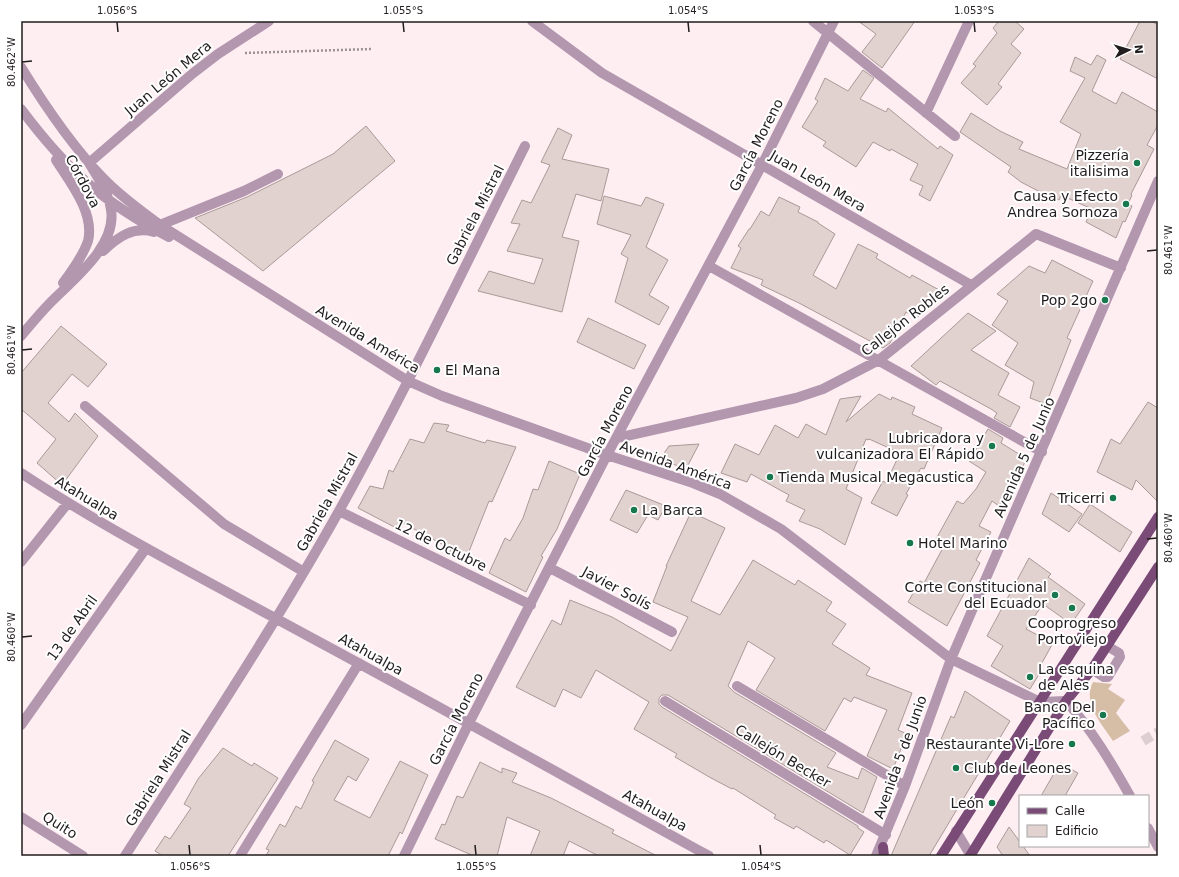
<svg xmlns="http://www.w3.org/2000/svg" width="1179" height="877" viewBox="0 0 1179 877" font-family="'DejaVu Sans',sans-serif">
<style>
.green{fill:#d6bda6}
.building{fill:#e1d2cf;stroke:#a99a97}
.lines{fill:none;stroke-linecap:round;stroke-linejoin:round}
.minor-tunnel{stroke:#ddced2;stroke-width:10;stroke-dasharray:10 5;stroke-linecap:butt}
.path{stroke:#9b9092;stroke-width:2.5;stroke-dasharray:2 2;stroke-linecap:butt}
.minor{stroke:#b297af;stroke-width:10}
.major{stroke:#794b76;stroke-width:10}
.ticks{fill:none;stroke:#211c1d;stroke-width:1.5}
.poi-dot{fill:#17774d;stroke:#fff;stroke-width:1.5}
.labels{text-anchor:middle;stroke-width:4;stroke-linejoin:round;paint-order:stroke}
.street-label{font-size:14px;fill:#211c1d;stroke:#fff}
.poi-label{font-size:14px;fill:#211c1d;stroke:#fff;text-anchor:end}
.neatline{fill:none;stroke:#211c1d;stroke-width:1.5}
.ticks-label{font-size:10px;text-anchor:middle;fill:#211c1d}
</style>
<rect width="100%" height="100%" fill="#feeef2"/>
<path class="green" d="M1093,682L1112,684L1108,689L1125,700L1116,713L1130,731L1113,741C1102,724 1082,703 1093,682Z"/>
<path class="building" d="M858,21H915L882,68L862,52L876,34Z
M999,21H1015L1024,29L1011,44L1021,53L998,84L1002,87L987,105L961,83L976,66L973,64L997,33L993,28Z
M1140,21H1151L1158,25V79L1120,59Z
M1097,55L1106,60L1092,91L1116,104L1122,92L1158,112V125L1147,145L1154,149L1131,194L1132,195L1128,204L1132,206L1125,222L1123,221L1116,238L1086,222L1092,209L1061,195L1059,200L1043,192L1042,193L1021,182L1008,172L1011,167L960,132L971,113L1000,131L1023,142L1019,149L1067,169L1081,134L1060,122L1085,78L1070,71L1075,57L1091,65Z
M863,70L874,78L860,99L886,112L888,108L938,149L940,146L953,155L930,201L919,195L923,186L910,180L918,164L891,149L890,151L873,142L856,167L823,146L826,142L802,127L818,101L815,99L825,78L848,91Z
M366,126L395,161L263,271L195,218L247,197L333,154Z
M558,128L572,135L562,159L609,169L601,201L576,194L562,237L579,241L562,312L478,291L489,271L534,284L543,259L507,251L520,224L511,223L522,200L531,203L550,165L541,162Z
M604,196L641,206L646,197L664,204L646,247L668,260L649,295L669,307L659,325L615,302L628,258L621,254L631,235L597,224Z
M779,197L800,207L798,212L818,222V223L835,234L813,275L836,289L858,244L878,254L876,258L910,278L912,275L941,291L917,318L906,312L890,343L883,348L799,303L761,285L763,280L731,268L741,248L738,246L749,229H750L761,211L769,216Z
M1052,260L1093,281L1067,338L1071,340L1046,404L1030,398L1034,382L1005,365L1018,343L992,325L1008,301L997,294L1029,266L1045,273Z
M968,313L996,331L971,350L1009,373L998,395L1020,407L1010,427L994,418L997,413L991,409L940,381L936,385L911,366Z
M588,318L646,345L634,369L577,342Z
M61,326L107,364L88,387L72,374L48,403L69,422L75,413L98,436L62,485L37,463L56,439L21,409V373Z
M879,394L891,400L892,397L915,407L912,414L942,428L924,469L921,468L906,494L908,495L897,516L871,503L883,481L886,483L900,453L869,439L868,440L866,439L846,489L862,498L845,545L820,529L799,521L805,510L786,501L789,495L751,474L747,482L721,473L735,444L759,455L775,425L798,438L806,424L826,435L840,399L861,396L846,422Z
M1148,402L1158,408V502L1136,480L1132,490L1097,472L1111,439L1120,444Z
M434,423L449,425L446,431L485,443L487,440L516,447L492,502L489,501L466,559L450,552L451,549L403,523L400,530L358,508L370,486L383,489L389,470L393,472L410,439L424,443Z
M988,429L1003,438L1001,443L1027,459L999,506L992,501L979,526L991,532L976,560L980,563L947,626L908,602L920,581L924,583L945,544L936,539L957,501L963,504L976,489L986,472L969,461Z
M699,444L686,469L660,459L669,446Z
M549,461L580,474L557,529L541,556L543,557L526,592L489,573L505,538L510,541L523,518L533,489L538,490Z
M626,490L666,506L658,520L648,515L637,533L610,520Z
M1051,493L1082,514L1069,532L1042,514Z
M1090,504L1132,532L1120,552L1078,523Z
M691,512L725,528L691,601L720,615L753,560L795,585L798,580L832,602L826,611L846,624L832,644L870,668L866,675L912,693L898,730L907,734L893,769L867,756L887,710L854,697L851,702L844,698L825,731L756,690L775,658L748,641L728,686L734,692L836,753L827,767L858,779L862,768L877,777L863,813L668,695H662L659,698V704L662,707L858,826V828L864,832L850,855L826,840L824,843L796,826L794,829L774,818L776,815L733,788L732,789L711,778L675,757L677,754L634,729L649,702L596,670L581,698L563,689L555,707L516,687L552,620L561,625L570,600L612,617L671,651L688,617L653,602L667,566H666Z
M1029,558L1051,574L1048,577L1085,604L1071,624L1043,604L1026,629L1053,643L1038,670L1041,671L1030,689L991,666L1003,646L987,636Z
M965,691L1010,721L929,856H891L951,716L954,718Z
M335,740L369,759L356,781L348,776L334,800L370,818L400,761L428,775L402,834L400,832L388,856H266L269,850L266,849L280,824L285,827L296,806L301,809L314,782L312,781Z
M223,748L252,766L254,763L278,778L228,856H163L155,851L165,836L170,839L191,808L184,804L198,779Z
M480,762L502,773V768L517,773L512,782L551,798L614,830L612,833L657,856H599L569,841L563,856H530L540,831L507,817L497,856H474L435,839L442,824L445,825L457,796L463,798Z
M1060,763L1078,773L1065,796H1041Z
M1009,827L1020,842V846H1023L1030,856H1003L997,847Z"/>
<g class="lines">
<path class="minor-tunnel" d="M1143,741L1158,732"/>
<path class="path" d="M245,53L372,49"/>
<path class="minor" d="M532,21L602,73L971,285
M813,21L955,136
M21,67C45,106 71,145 103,178C120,196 140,210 160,225L408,381L442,396L607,455L693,483L720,494L781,529L951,659L1040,702L1066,701C1092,730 1111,762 1130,796
M21,109C66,169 102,202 169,237
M926,113L969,21
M56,160C70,182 95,213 88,241C83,256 72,271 63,283
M160,225L244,191L278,174
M103,251C118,237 133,226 154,232
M709,266L1042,452
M21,336C31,324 41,312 52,301C74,279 117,245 111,210C109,193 98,178 89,163L192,74L218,54L269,21
M85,406L224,524L304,572
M617,438L796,398L823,389L879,360L1036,234L1121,268
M21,473C114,534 213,584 310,637C444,709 576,783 709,856
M339,511L531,605
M21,562L67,504
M550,568L672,632
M1092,669L1104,677H1108L1120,657L1119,653L1107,646
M737,686L905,786
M665,701L886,835
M21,725L146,548
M21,817L83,856
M1148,828L1158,847
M956,831L971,856
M125,856C198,742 273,629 339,511C405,392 464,268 525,146
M240,856L359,663
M404,856L469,723L607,455L762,165L834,21
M876,856L905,786L951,659L1158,181"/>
<path class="major" d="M883,847L884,856
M941,856L1158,517
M970,856L1066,701L1092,669L1158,567"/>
</g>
<path class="ticks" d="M117,22L118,32M403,22L404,32M688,22L689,32M974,22L975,32M22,62L32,61M1147,251L1157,250M22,350L32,349M1147,539L1157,538M22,637L32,636M189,845L190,855M475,845L476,855M760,845L761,855"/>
<g class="poi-dot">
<circle cx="1137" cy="163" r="4"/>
<circle cx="1126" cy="204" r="4"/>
<circle cx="1105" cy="300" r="4"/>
<circle cx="437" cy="370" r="4"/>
<circle cx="992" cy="446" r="4"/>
<circle cx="770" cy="477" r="4"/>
<circle cx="1113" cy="498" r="4"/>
<circle cx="634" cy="510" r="4"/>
<circle cx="910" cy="543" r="4"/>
<circle cx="1055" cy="595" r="4"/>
<circle cx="1072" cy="608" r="4"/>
<circle cx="1030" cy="677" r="4"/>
<circle cx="1103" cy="715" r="4"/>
<circle cx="1072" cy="744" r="4"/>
<circle cx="956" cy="768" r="4"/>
<circle cx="992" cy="803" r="4"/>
</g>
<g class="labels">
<g class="street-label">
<text transform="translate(168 78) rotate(-40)" y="5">Juan León Mera</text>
<text transform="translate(756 145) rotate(-63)" y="5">García Moreno</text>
<text transform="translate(83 181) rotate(62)" y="5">Córdova</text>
<text transform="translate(818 181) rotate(30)" y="5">Juan León Mera</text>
<text transform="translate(475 215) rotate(-63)" y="5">Gabriela Mistral</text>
<text transform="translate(905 320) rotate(-38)" y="5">Callejón Robles</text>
<text transform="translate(368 339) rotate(31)" y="5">Avenida América</text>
<text transform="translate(605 431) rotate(-62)" y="5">García Moreno</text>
<text transform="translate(1024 457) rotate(-66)" y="5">Avenida 5 de Junio</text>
<text transform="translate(676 465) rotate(20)" y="5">Avenida América</text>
<text transform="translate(87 498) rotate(31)" y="5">Atahualpa</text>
<text transform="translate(327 502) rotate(-61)" y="5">Gabriela Mistral</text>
<text transform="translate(441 545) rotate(26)" y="5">12 de Octubre</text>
<text transform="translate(617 588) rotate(28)" y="5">Javier Solís</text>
<text transform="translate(72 628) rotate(-55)" y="5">13 de Abril</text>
<text transform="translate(371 654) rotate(29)" y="5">Atahualpa</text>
<text transform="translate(456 719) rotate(-63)" y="5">García Moreno</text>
<text transform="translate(783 756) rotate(31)" y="5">Callejón Becker</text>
<text transform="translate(900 757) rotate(-70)" y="5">Avenida 5 de Junio</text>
<text transform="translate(158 778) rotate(-58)" y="5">Gabriela Mistral</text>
<text transform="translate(655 810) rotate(29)" y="5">Atahualpa</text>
<text transform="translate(60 825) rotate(32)" y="5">Quito</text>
</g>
<g class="poi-label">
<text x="1129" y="160">Pizzería<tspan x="1129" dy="16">italisima</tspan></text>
<text x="1118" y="201">Causa y Efecto<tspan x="1118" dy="16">Andrea Sornoza</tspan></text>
<text x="1097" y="305">Pop 2go</text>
<text x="445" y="375" text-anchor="start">El Mana</text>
<text x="984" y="443">Lubricadora y<tspan x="984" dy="16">vulcanizadora El Rápido</tspan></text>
<text x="778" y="482" text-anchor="start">Tienda Musical Megacustica</text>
<text x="1105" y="503">Tricerri</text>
<text x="642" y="515" text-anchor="start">La Barca</text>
<text x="918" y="548" text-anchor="start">Hotel Marino</text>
<text x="1047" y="592">Corte Constitucional<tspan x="1047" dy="16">del Ecuador</tspan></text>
<text x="1072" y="628" text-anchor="middle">Cooprogreso<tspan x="1072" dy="16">Portoviejo</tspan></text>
<text x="1038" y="674" text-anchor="start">La esquina<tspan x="1038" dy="16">de Ales</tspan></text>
<text x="1095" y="712">Banco Del<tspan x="1095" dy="16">Pacífico</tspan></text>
<text x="1064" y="749">Restaurante Vi-Lore</text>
<text x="964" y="773" text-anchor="start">Club de Leones</text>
<text x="984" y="808">León</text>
</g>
</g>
<rect width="1179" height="877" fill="none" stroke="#ffffff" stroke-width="44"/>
<rect x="1019" y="795" width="130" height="52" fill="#ffffff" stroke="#a6a4a5"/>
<rect x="1027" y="808" width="20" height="6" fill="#794b76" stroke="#a6a4a5"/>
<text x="1055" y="815" font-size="12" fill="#211c1d">Calle</text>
<rect x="1027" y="825" width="20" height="12" fill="#e1d2cf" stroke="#a6a4a5"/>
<text x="1055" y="835" font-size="12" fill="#211c1d">Edificio</text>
<g transform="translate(1129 50) rotate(85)" stroke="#ffffff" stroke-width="3" paint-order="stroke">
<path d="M0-3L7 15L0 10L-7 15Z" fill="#211c1d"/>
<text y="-6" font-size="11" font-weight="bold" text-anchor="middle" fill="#211c1d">N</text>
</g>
<rect x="22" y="22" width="1135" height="833" class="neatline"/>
<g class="ticks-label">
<text x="117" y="14">1.056°S</text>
<text x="403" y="14">1.055°S</text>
<text x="688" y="14">1.054°S</text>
<text x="974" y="14">1.053°S</text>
<text transform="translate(11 62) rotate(-90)" y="4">80.462°W</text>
<text transform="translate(1168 250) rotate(-90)" y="4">80.461°W</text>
<text transform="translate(11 350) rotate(-90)" y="4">80.461°W</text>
<text transform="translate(1168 538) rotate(-90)" y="4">80.460°W</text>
<text transform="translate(11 637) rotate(-90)" y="4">80.460°W</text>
<text x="190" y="870">1.056°S</text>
<text x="476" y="870">1.055°S</text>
<text x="761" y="870">1.054°S</text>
</g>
</svg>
